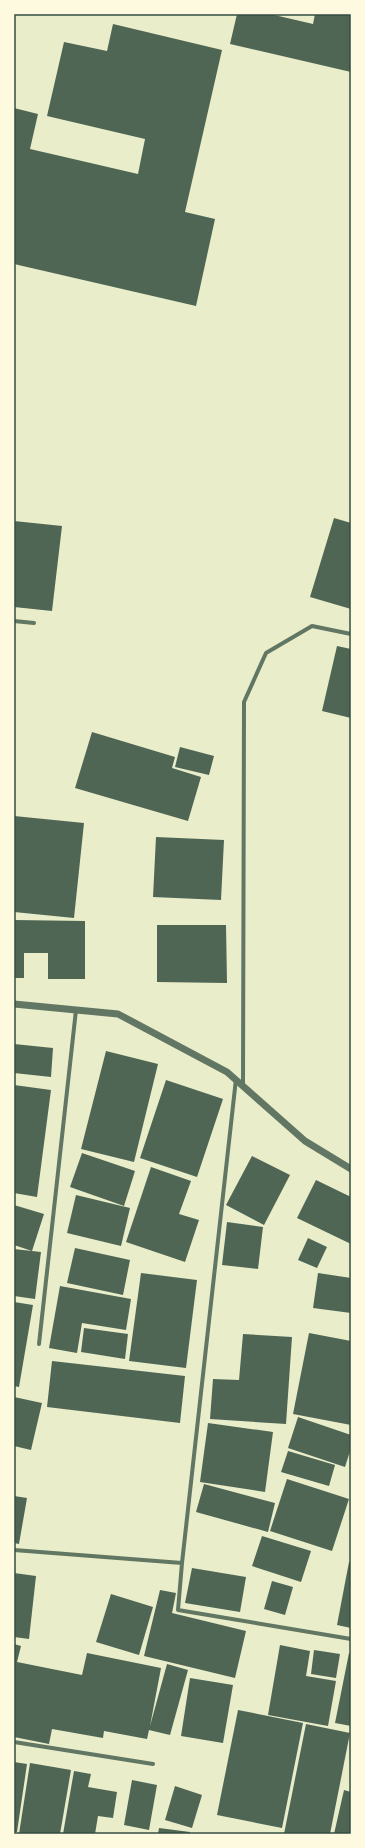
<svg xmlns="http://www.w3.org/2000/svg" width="365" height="1848" viewBox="0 0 365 1848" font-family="'Work Sans',sans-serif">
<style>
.building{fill:#4f6655}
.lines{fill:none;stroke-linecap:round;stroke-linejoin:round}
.minor{stroke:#617663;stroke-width:4}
.tertiary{stroke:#617663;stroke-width:7}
.neatline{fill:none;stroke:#344e41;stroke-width:1.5}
</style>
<rect width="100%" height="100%" fill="#e9edc9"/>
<path class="building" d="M237,14H270L313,24L315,14H351V72L230,44Z
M113,24L222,50L185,212L215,219L196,306L14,264V108L38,114L30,149L138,174L145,139L47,116L64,42L107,51Z
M334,518L351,523V609L310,597Z
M14,521L62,526L52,611L14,607Z
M337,646L351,649V718L322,711Z
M92,732L175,757L172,768L201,777L188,821L75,788Z
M180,747L214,756L209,775L175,767Z
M14,816L84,823L74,918L14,912Z
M156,837L224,840L221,900L153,897Z
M14,920L85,921V979H48V953H24V978H14Z
M157,925H226L227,983L157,982Z
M14,1044L53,1048L51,1077L14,1073Z
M106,1051L158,1064L134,1162L81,1149Z
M166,1080L223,1099L197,1177L140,1158Z
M14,1085L51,1090L37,1197L14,1193Z
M82,1153L135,1171L124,1206L70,1187Z
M252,1156L290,1175L264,1225L226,1205Z
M151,1167L191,1181L179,1214L199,1220L185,1262L126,1242Z
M316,1180L351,1197V1244L297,1218Z
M76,1195L130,1208L121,1246L67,1233Z
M14,1205L44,1214L32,1251L14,1245Z
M227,1222L263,1227L258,1269L222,1265Z
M308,1238L327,1247L317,1268L298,1260Z
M75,1248L130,1260L123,1295L67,1283Z
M14,1249L41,1252L35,1299L14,1296Z
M141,1273L197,1280L186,1368L129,1361Z
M318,1273L351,1278V1313L313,1308Z
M60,1286L131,1299L126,1330L82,1323L77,1353L49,1348Z
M14,1302L33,1305L19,1387L14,1386Z
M84,1328L128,1334L125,1359L81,1352Z
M309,1333L351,1341V1425L293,1414Z
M243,1334L292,1337L286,1424L210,1419L213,1379L239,1380Z
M52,1361L185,1376L180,1423L47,1407Z
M14,1397L42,1403L31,1450L14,1446Z
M298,1417L351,1435V1448L345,1467L288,1448Z
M208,1423L273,1432L265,1492L200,1482Z
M288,1451L335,1465L329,1486L281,1472Z
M287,1479L349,1499L332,1551L270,1531Z
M204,1484L275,1503L268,1532L196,1512Z
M14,1496L27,1498L19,1544L14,1543Z
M262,1536L311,1551L301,1582L252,1566Z
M349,1562H351V1628L337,1625Z
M192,1568L246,1577L240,1612L185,1603Z
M14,1573L36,1576L29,1639L14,1637Z
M272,1581L293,1587L285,1615L264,1609Z
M160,1590L176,1593L172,1613L246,1631L235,1678L144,1656Z
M111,1594L153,1607L139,1655L96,1642Z
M14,1644L21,1646L17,1662L82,1675L87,1653L161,1668L150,1726L167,1664L188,1670L170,1735L149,1730L147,1739L104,1731L103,1738L52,1729L49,1744L14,1737Z
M280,1645L310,1651L306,1676L336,1681L328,1726L268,1715Z
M314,1650L340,1654L336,1678L311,1674Z
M349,1653L351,1654V1726L335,1723Z
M190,1678L233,1685L223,1743L181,1736Z
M238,1710L303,1723L282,1828L217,1815Z
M306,1724L350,1733L330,1834H284Z
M14,1762L27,1764L17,1832H14Z
M30,1763L71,1770L60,1834H19Z
M74,1771L91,1774L88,1787L117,1792L113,1818L98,1816L95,1834H63Z
M132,1780L157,1785L149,1830L124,1825Z
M175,1786L202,1795L192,1828L165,1820Z
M344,1790L351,1792V1834H334Z
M159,1828L190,1832V1834H158Z"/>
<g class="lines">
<path class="minor" d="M14,621L34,623
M236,1079L182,1563L178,1610L351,1639
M243,1085L244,702L266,653L312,626L351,634
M39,1344L76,1010
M14,1550L182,1563
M14,1742L153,1764"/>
<path class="tertiary" d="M14,1004L118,1014L227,1072L305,1141L351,1169"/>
</g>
<rect width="365" height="1848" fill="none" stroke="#fefae0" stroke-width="30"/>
<rect x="15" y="15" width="335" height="1818" class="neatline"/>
</svg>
